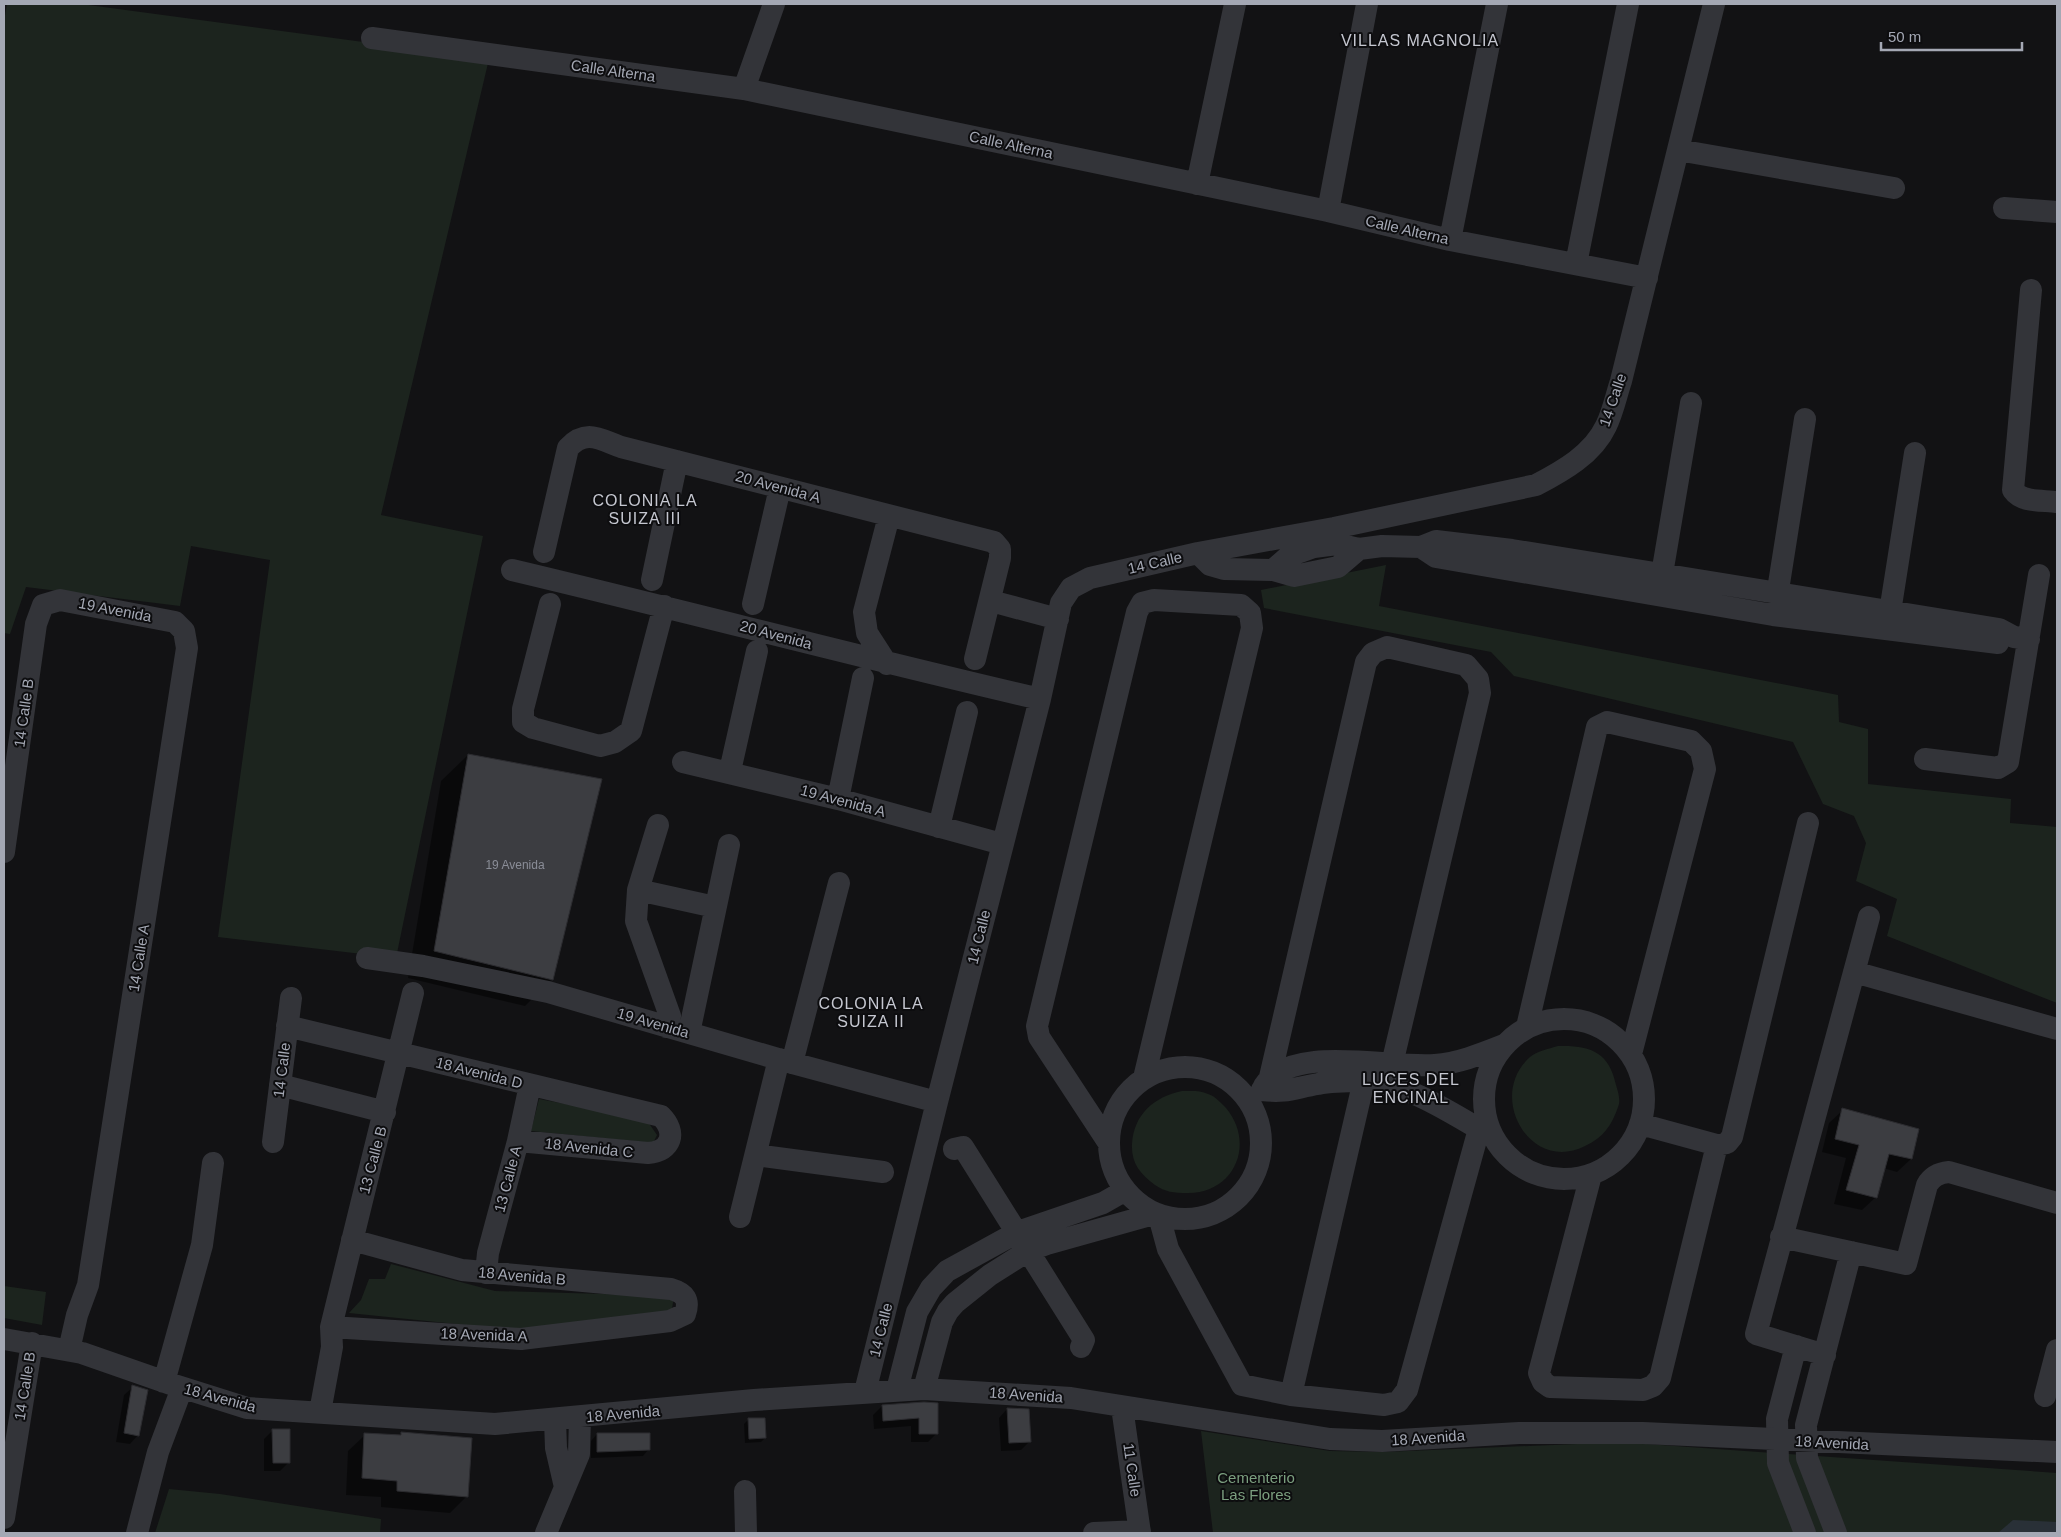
<svg xmlns="http://www.w3.org/2000/svg" width="2061" height="1537" viewBox="0 0 2061 1537" font-family="Helvetica,sans-serif">
<style>
.green{fill:#1c241e}
.water{fill:#293037}
.shadow{fill:#0007}
.building{fill:#3c3d41;stroke:#2c2c30}
.lines{fill:none;stroke-linecap:round;stroke-linejoin:round}
.minor{stroke:#333439;stroke-width:22}
.labels{text-anchor:middle;stroke-width:4;stroke-linejoin:round;paint-order:stroke}
.number-label{font-size:12px;fill:#8a8d97}
.street-label{font-size:15px;fill:#a4a8b4;stroke:#0d0d0f}
.park-label{font-size:15px;fill:#7b9f7f;stroke:#0d0d0f}
.neighbourhood-label{font-size:16px;letter-spacing:1px;fill:#c5c7d0;stroke:#0d0d0f}
</style>
<rect width="100%" height="100%" fill="#121214"/>
<path class="green" d="M7,4H81L489,59L381,515L483,536L396,958L218,937L270,560L191,546L180,606L26,587L10,634L4,633V21Z
M1386,565L1379,606L1838,695L1839,722L1868,729V784L2011,799L2010,823L2057,827V1003L1887,936L1897,899L1856,881L1866,843L1854,816L1823,804L1793,742L1514,676L1491,652L1264,608L1261,590Z
M1558,1046C1589,1045 1609,1051 1616,1085C1618,1092 1621,1100 1618,1107C1612,1125 1603,1138 1585,1146C1530,1174 1486,1096 1530,1057C1537,1051 1548,1049 1558,1046Z
M1182,1091C1191,1091 1200,1090 1208,1094C1215,1096 1221,1103 1226,1108C1256,1144 1234,1194 1187,1193C1174,1193 1165,1192 1155,1185C1140,1174 1131,1163 1132,1144C1134,1114 1154,1097 1182,1091Z
M539,1099L646,1119L657,1135L653,1143L531,1131Z
M391,1264L495,1291L674,1296L671,1315L516,1330L349,1313L361,1300L369,1279H385Z
M4,1286L46,1292L42,1325L4,1318Z
M1201,1431L1330,1451L1384,1452L1577,1444H1647L2057,1473V1533H1213Z
M169,1489L220,1494L381,1519L380,1533H155Z"/>
<path class="water" d="M2013,1520L2057,1522V1533H1998Z"/>
<path class="shadow" d="M468,755L552,979L525,1006L408,978L441,781Z
M1843,1110L1911,1159L1897,1172L1883,1168L1876,1197L1862,1210L1834,1204L1846,1158L1822,1152L1829,1123Z
M133,1387L138,1435L130,1444L116,1442L124,1395Z
M937,1404V1433L928,1442H911V1426L874,1429L873,1415L882,1406Z
M1007,1409L1030,1441L1021,1450L1001,1451L999,1418Z
M748,1420L765,1438L761,1442L745,1443L744,1424Z
M273,1430L289,1462L280,1471H264V1439Z
M402,1433L467,1496L450,1513L381,1507V1497L346,1495L348,1451L365,1435L398,1436Z
M597,1434L649,1449L643,1456L591,1458V1441Z"/>
<path class="building" d="M468,754L602,779L553,980L434,951Z
M1842,1108L1919,1129L1912,1159L1889,1154L1877,1198L1846,1190L1859,1145L1835,1139Z
M132,1385L148,1390L139,1436L124,1433Z
M924,1402L938,1403V1434H919V1418L883,1421L882,1405Z
M1007,1408L1029,1409L1031,1442L1009,1443Z
M748,1418H765L766,1438L749,1439Z
M272,1429H290V1463H273Z
M401,1432L472,1438L468,1497L397,1491V1481L362,1478L364,1433L401,1435Z
M597,1433H650V1450L597,1452Z"/>
<g class="lines">
<path class="minor" d="M372,38L744,89L1328,211L1450,240L1647,278
M744,89L774,4
M1678,150L1894,188
M1197,184L1235,4
M2004,208L2057,212
M1328,211L1367,4
M1450,240L1497,4
M1576,264L1628,4
M2031,290L2013,490C2022,503 2043,500 2057,502
M1421,547L1436,557L1773,615L1998,643
M544,552L568,448C586,429 599,439 621,447L994,542L1000,549V558L975,659
M1198,553L1210,565L1224,569L1273,570L1294,576L1338,567L1359,549
M512,570C689,612 863,658 1040,699
M1273,570L1289,556L1314,547L1337,544L1359,549L1382,546L1421,547L1436,541L1512,550L1999,629L2014,637L2029,639
M1662,574L1691,403
M652,580L677,461
M991,601L1058,619
M550,604L523,709V722L533,728L600,746L615,742L631,731L664,606
M753,604L780,488
M1775,609L1805,419
M1890,612L1915,453
M887,664L867,633L864,612L889,516
M1925,759L1998,768L2008,762L2039,575
M683,762L838,799L1002,844
M730,771L757,651
M838,799L863,678
M658,825L638,890L636,921L670,1016L666,1027
M939,827L967,712
M4,852L36,624L43,605L60,600L175,622L184,631L187,648L88,1285L77,1315L69,1350
M638,890L715,907
M367,958L423,966L548,992L792,1063L937,1102
M1854,972L2057,1029
M1484 1099a80 80 0 1 1 160 0a80 80 0 1 1-160 0Z
M287,1026L661,1116C677,1132 672,1151 648,1153L518,1141
M1527,1027L1597,727L1607,722L1691,741L1701,751L1705,769L1631,1054
M689,1033L729,845
M792,1063L839,883
M1109 1143a76 76 0 1 1 152 0a76 76 0 1 1-152 0Z
M1270,1077L1366,662L1373,653L1387,647L1466,665L1478,679L1480,693L1387,1085
M280,1085L385,1112
M1264,1086C1292,1043 1390,1069 1435,1065C1459,1063 1481,1054 1504,1045
M1262,1090C1287,1093 1294,1088 1318,1084C1332,1081 1349,1081 1363,1081C1403,1080 1458,1117 1491,1136
M1640,1124L1717,1145L1727,1143L1732,1137L1808,823
M273,1142L291,998
M1108,1142L1039,1037L1037,1026L1137,612L1142,603L1154,600L1241,605L1250,613L1252,628L1144,1078
M954,1149L963,1147L1084,1340L1081,1347
M756,1155L883,1172
M1591,1175L1539,1373L1543,1382L1550,1387L1643,1390L1653,1386L1660,1378L1717,1145
M1159,1216L1168,1249L1242,1385L1291,1395L1384,1405L1398,1402L1407,1390L1479,1129
M740,1217L779,1059
M1781,1237L1906,1264L1927,1185C1932,1176 1939,1173 1949,1172L2057,1203
M486,1273L488,1253L518,1141L530,1085
M331,1327L521,1339L670,1321L685,1314C690,1300 685,1293 671,1289L462,1270L352,1240
M4,1339L82,1353L171,1384L247,1408L495,1424L754,1400L924,1389L1071,1398L1330,1439L1382,1441L1519,1433H1643L2057,1452
M1796,1346L1777,1419L1778,1463L1805,1533
M1825,1355L1756,1334L1869,917
M164,1382L202,1245L213,1163
M924,1389L942,1322L948,1311L955,1303L990,1275L1028,1251L1047,1244L1154,1214
M897,1390L917,1312L931,1288L947,1271L1018,1232L1103,1203L1124,1191
M865,1392L937,1102L1040,699L1061,603L1071,588L1090,578L1198,553L1334,528L1536,485C1563,471 1593,454 1606,426C1613,412 1616,396 1621,381L1714,4
M1291,1395L1368,1063
M2045,1396L2057,1350
M1122,1407L1140,1533
M320,1412L332,1347L331,1327L413,993
M555,1420L556,1448L565,1487
M745,1491L746,1533
M4,1518L32,1343
M137,1533L158,1452L182,1388
M546,1533L579,1454L580,1418
M1094,1533L1140,1531
M1836,1533L1807,1458L1806,1425L1851,1252"/>
</g>
<g class="labels">
<g class="number-label">
<text x="515" y="869">19 Avenida</text>
</g>
<g class="street-label">
<text transform="translate(613 71) rotate(8)" y="5">Calle Alterna</text>
<text transform="translate(1011 145) rotate(12)" y="5">Calle Alterna</text>
<text transform="translate(1407 230) rotate(13)" y="5">Calle Alterna</text>
<text transform="translate(1613 400) rotate(-71)" y="5">14 Calle</text>
<text transform="translate(778 487) rotate(15)" y="5">20 Avenida A</text>
<text transform="translate(1155 563) rotate(-13)" y="5">14 Calle</text>
<text transform="translate(115 610) rotate(11)" y="5">19 Avenida</text>
<text transform="translate(776 635) rotate(15)" y="5">20 Avenida</text>
<text transform="translate(24 713) rotate(-82)" y="5">14 Calle B</text>
<text transform="translate(843 801) rotate(15)" y="5">19 Avenida A</text>
<text transform="translate(979 937) rotate(-76)" y="5">14 Calle</text>
<text transform="translate(139 958) rotate(-81)" y="5">14 Calle A</text>
<text transform="translate(653 1023) rotate(16)" y="5">19 Avenida</text>
<text transform="translate(282 1070) rotate(-83)" y="5">14 Calle</text>
<text transform="translate(479 1073) rotate(14)" y="5">18 Avenida D</text>
<text transform="translate(589 1148) rotate(6)" y="5">18 Avenida C</text>
<text transform="translate(373 1160) rotate(-75)" y="5">13 Calle B</text>
<text transform="translate(508 1179) rotate(-75)" y="5">13 Calle A</text>
<text transform="translate(522 1276) rotate(5)" y="5">18 Avenida B</text>
<text transform="translate(881 1330) rotate(-76)" y="5">14 Calle</text>
<text transform="translate(484 1335) rotate(2)" y="5">18 Avenida A</text>
<text transform="translate(25 1386) rotate(-81)" y="5">14 Calle B</text>
<text transform="translate(1026 1395) rotate(4)" y="5">18 Avenida</text>
<text transform="translate(220 1398) rotate(15)" y="5">18 Avenida</text>
<text transform="translate(623 1414) rotate(-5)" y="5">18 Avenida</text>
<text transform="translate(1428 1438) rotate(-4)" y="5">18 Avenida</text>
<text transform="translate(1832 1443) rotate(3)" y="5">18 Avenida</text>
<text transform="translate(1132 1470) rotate(82)" y="5">11 Calle</text>
</g>
<g class="park-label">
<text x="1256" y="1483">Cementerio<tspan x="1256" dy="17">Las Flores</tspan></text>
</g>
<g class="neighbourhood-label">
<text x="1420" y="46">VILLAS MAGNOLIA</text>
<text x="645" y="506">COLONIA LA<tspan x="645" dy="18">SUIZA III</tspan></text>
<text x="871" y="1009">COLONIA LA<tspan x="871" dy="18">SUIZA II</tspan></text>
<text x="1411" y="1085">LUCES DEL<tspan x="1411" dy="18">ENCINAL</tspan></text>
</g>
</g>
<rect width="2061" height="1537" fill="none" stroke="#a4a8b4" stroke-width="10"/>
<path d="M1881 42v8h141v-8" fill="none" stroke="#a4a8b4" stroke-width="2.5"/>
<text x="1888" y="42" font-size="15" fill="#a4a8b4" stroke="#0d0d0f" stroke-width="4" paint-order="stroke">50 m</text>
</svg>
